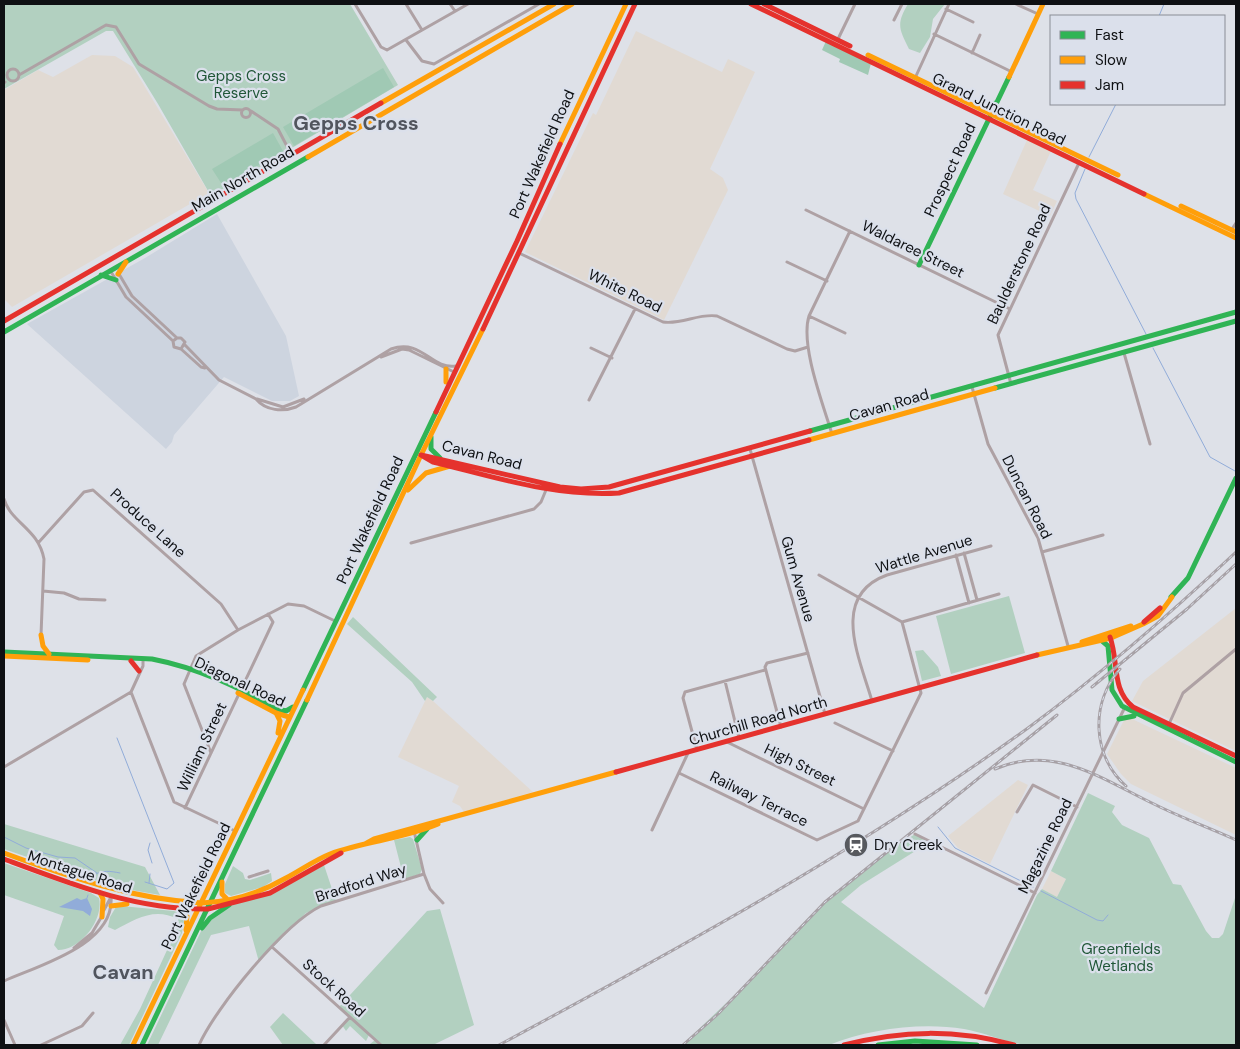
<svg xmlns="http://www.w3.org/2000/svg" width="1240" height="1049" viewBox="0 0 1240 1049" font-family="'DM Sans',sans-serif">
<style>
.built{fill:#cdd4df}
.industrial{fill:#e1dad3}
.green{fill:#b2d0c0}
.forest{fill:#a0c9b4}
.water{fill:#91acd9}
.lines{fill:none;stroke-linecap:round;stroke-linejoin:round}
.stream{stroke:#91acd9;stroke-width:1}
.street{stroke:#aea1a4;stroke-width:3}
.fast{stroke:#30b455;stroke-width:5}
.slow{stroke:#ff9f0a;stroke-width:5}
.jam{stroke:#e5322d;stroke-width:5}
.rail-casing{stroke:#a7a1a6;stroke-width:3}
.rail{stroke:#dbe0eb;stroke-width:1;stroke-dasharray:4;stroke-linecap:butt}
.labels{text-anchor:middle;stroke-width:4.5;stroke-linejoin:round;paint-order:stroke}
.park-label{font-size:15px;fill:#215738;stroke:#dbe0eb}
.street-label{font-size:15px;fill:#0e1013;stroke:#dbe0eb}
.poi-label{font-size:15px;fill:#0e1013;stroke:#dbe0eb;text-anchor:start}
.district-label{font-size:20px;font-weight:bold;fill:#51555e;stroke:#dbe0eb}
</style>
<rect width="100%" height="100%" fill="#dee1e8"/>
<path class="built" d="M217,214L286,336L299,396L290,401H272L224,377L174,435L172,442L166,449L27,324L145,258Z"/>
<path class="industrial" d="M636,31L722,72L728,59L755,72L710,169L723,178L728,190L664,320L525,252L593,113L596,115Z
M92,55L115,56L133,67L209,193L12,307L4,299V90L38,70L53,77Z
M1027,140L1051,151L1033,190L1057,201L1050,216L1003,194Z
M1236,608V751L1132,701L1143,681Z
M427,697L433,701L533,792L464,812L460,806L452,802L459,786L398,757Z
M1130,718L1236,768V835L1131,784L1121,774L1107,754L1122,724L1125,719Z
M1018,780L1028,785L990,864L958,848L948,836Z
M1051,871L1066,879L1057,897L1042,889Z"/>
<path class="green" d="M4,4H350L398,85L211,196L158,104L113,31H106L4,89Z
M908,4H945L933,19L930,37L920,53L909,49C899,29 896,24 908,4Z
M1009,596L1025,653L951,674L936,616Z
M353,617L437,697L433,701L427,697L425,701L412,682L347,624Z
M923,650L938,667L941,676L922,681L915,651Z
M1088,793L1115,806L1112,812L1122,825L1149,838L1173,884L1181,885L1206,931L1212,938H1219L1223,934L1236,895V1045C1167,1045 1096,1049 1027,1045C1010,1044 983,1032 964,1029C921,1022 869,1029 829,1045H682L742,988L808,918L903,838H909L915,834L927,840L925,845L861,885L841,902L984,1008L1037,895L1042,889L1057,897L1066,879L1051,871Z
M4,824L145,867L160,895L114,887L4,849Z
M410,837L413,839L422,869L420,874L404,879L394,840Z
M323,862L336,901L306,913L259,962L249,926L211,935L158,1045H147L203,927L229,905L261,897Z
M4,863L91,893L99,898C104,920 80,950 58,950L54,945L64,916L4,895Z
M233,866L243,873L245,879L250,880L271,873L272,881L263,887L231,896L225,893V884Z
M121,906L174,911L180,913L184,921L182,933L129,1045H120L140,1009L179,924L178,919C154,907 136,919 115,930L108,927L110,917L116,907Z
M440,909L474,1025L433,1045H372L370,1044L375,1040L369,1035L366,1041L350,1026L346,1031L342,1025L349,1017L339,1007L427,911Z
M283,1013L316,1044L317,1045H283L270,1027Z"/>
<path class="forest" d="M826,41L871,63L868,75L839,62L840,59L822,50Z
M383,68L394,87L294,146L283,127Z
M273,133L283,151L223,186L212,169Z"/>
<path class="water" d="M77,898L81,900L87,898L92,909L90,916L83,911L59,907Z"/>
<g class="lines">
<path class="stream" d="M1159,16L1164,4
M1089,157L1116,104
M1085,169L1075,193L1076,199L1146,334
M1153,348L1210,457L1235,471
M117,738L174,883L167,889L145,882
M938,827L955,848L1033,887
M4,837L26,848L58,857L75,858L97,873
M150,843L148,850L152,863
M93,880L94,875C103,870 110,871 120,873
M149,883L150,874
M1041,891L1097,920L1103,921L1108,915
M87,898L88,895"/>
<path class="street" d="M355,4L381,47L387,50L468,4
M406,4L422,30
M450,4L455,11
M1016,4L1038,14
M946,9L973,22
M894,20L902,4
M934,34L1010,71
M838,39L855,4
M406,40L422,61L434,64L539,4
M972,53L980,35
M7 75a6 6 0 1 1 12 0a6 6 0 1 1-12 0Z
M19,75L106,25L116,27L139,64L209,106L217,109L243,110
M916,76L949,4
M4,83L5,82
M241.5 113a4.5 4.5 0 1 1 9 0a4.5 4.5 0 1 1-9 0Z
M251,111L278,129L291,154
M806,210L1010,309
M1232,229L1236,223
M521,254L663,322C681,325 699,313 717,316L787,349L795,351L808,347
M787,262L827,281
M110,270L126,297L173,341
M119,274L132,296L177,338
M809,316L845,333
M185,345L219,380L256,399C266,411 283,412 296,407L391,349C422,338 431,370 456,366
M591,348L612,358
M181,349L185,342L181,338H177L173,341L174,347L181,349L201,367L205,368
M1124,353L1150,444
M381,357L402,349L409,350L454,372
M1011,384L998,335L1079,163
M972,387L988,444L1038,538L1068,646
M257,399L283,407L304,399
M589,400L635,309
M832,434C823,404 800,345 809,316L850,231
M750,449L825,714
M4,499C11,523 38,528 44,559L41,635
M39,542L84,492L93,490L221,604L238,630
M411,543L534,509L541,502L546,490
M1042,552L1103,535
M964,553L977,600
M956,555L969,603
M819,575L902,622
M43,591L64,593L79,599L105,600
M725,681L739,738
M131,692L174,802L235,831
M872,701C860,659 829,596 887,575L991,546
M835,723L893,751
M1169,724L1183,693L1236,649
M781,727L765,667L767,663L808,653
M727,742L864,809
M697,750L683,698L685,692L765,670
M211,753L184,684L196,656L238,630L288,604L304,606L335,621
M4,767L131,692L143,666V659
M679,773L817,840L858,821L921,693L902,622L999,594
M185,808L273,622L268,614
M1017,812L1033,785L1077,807
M652,830L688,753
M915,834L1035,893
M424,874L430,889L443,903
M249,877L268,871
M104,910L111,897
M272,947L381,1045
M74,948L92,933L102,916
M4,981C37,966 115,945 111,897
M986,993L1124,709
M4,1020L15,1045
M41,1045L82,1026L93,1013
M199,1045C216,1007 284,924 321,906L424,874L414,831
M324,1045L350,1017"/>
<path class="fast" d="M981,108L995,103
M919,265L1009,77
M101,275L116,280
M4,332L308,157
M995,388L1236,321
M810,431L1236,312
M431,437V449L440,458
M1171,597L1188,578L1236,478
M1101,640L1108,646L1112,690L1122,706L1236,762
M4,652L152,659C199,668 240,688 281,711
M303,690L436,412
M278,709L286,711L293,707
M1119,719L1134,716
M417,840L427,829
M202,928L210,918L229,905
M142,1045L307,700
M878,1045L915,1041L977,1045"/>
<path class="slow" d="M868,55L1118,175
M1009,77L1043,4
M381,103L554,4
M560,144L626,4
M308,157L572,4
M1144,194L1236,238
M1181,206L1236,232
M118,274L126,262
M446,369V382
M809,440L995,388
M408,490L426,473L450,466
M41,635L43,646L49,654
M1082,642L1131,626
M1037,655L1111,638L1143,624L1158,616L1172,597
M4,656L88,660
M238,693L276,713L289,717
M307,700L421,455L483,329
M276,713L280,721L278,733
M365,844L374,839L616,772
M4,853C69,877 132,899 202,903
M222,882V894L228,900
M100,893L103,899L102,917
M202,903C232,902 260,893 286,878C301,870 315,860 330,854C365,841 403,839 438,824
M111,906L127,904
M181,909L187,916L186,930
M133,1045L303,690"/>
<path class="jam" d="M751,4L1144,194
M764,4L850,46
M4,321L381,103
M483,329L635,4
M436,412L517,241L560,144
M421,455L433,462C495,477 554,497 619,493L809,440
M421,455L560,487L581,489L609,487L810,431
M1144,622L1160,608
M1110,637C1119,662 1111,689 1133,707L1236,756
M131,661L139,671
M616,772L1037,655
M4,859C71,884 135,910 208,909
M208,909L270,893L341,853
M844,1045C902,1030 956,1029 1014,1045"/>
<g class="rail-casing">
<path id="rail" d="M1120,669C1090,703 1092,756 1126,786
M1092,687L1187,609L1236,564
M995,769C1055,743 1103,780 1156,805C1182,818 1210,828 1236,840
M499,1045C680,948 861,849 1028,728C1101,674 1170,614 1236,552
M683,1045L718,1014L825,902L1057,715"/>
</g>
<use href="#rail" class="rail"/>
</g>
<defs>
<g id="station-disc" transform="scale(1.25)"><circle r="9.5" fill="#57595e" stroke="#dbe0eb"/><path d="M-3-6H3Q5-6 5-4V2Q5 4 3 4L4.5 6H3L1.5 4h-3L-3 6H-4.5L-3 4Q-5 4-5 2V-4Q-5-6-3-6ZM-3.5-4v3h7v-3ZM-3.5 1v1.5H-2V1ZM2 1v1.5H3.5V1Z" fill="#fff"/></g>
</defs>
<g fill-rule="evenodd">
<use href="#station-disc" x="856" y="845"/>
</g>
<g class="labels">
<g class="park-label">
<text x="241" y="81">Gepps Cross<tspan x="241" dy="17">Reserve</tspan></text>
<text x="1121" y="954">Greenfields<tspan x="1121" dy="17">Wetlands</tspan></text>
</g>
<g class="street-label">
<text transform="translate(999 109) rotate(26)" y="5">Grand Junction Road</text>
<text transform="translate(542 154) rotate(-66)" y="5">Port Wakefield Road</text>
<text transform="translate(950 170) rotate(-65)" y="5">Prospect Road</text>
<text transform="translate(243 179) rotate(-30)" y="5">Main North Road</text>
<text transform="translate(913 249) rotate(26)" y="5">Waldaree Street</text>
<text transform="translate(1019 264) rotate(-65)" y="5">Baulderstone Road</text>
<text transform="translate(625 291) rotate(26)" y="5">White Road</text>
<text transform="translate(889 405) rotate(-16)" y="5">Cavan Road</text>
<text transform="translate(482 455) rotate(14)" y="5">Cavan Road</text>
<text transform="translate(1027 497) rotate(63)" y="5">Duncan Road</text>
<text transform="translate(370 520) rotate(-65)" y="5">Port Wakefield Road</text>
<text transform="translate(148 523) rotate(42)" y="5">Produce Lane</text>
<text transform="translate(924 554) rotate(-17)" y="5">Wattle Avenue</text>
<text transform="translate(798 579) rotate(74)" y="5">Gum Avenue</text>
<text transform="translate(240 682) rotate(25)" y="5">Diagonal Road</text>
<text transform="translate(758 721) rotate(-16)" y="5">Churchill Road North</text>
<text transform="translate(202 747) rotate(-65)" y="5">William Street</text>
<text transform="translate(800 765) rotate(26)" y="5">High Street</text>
<text transform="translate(759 799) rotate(26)" y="5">Railway Terrace</text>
<text transform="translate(1045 846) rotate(-64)" y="5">Magazine Road</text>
<text transform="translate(80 872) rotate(18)" y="5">Montague Road</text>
<text transform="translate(361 883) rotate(-18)" y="5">Bradford Way</text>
<text transform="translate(196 886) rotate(-64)" y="5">Port Wakefield Road</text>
<text transform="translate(334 988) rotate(42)" y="5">Stock Road</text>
</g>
<g class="poi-label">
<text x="874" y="850">Dry Creek</text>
</g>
<g class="district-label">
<text x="356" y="130">Gepps Cross</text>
<text x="123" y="979">Cavan</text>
</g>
</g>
<rect width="1240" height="1049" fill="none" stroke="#0e1013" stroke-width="10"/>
<rect x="1050" y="15" width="175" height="90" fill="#dbe0eb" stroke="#898d95"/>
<rect x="1060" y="31" width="25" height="8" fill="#30b455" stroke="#898d95"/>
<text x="1095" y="40" font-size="15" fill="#0e1013">Fast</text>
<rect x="1060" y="56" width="25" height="8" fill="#ff9f0a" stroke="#898d95"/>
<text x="1095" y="65" font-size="15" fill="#0e1013">Slow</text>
<rect x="1060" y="81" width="25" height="8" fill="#e5322d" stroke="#898d95"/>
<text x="1095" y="90" font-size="15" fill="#0e1013">Jam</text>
</svg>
